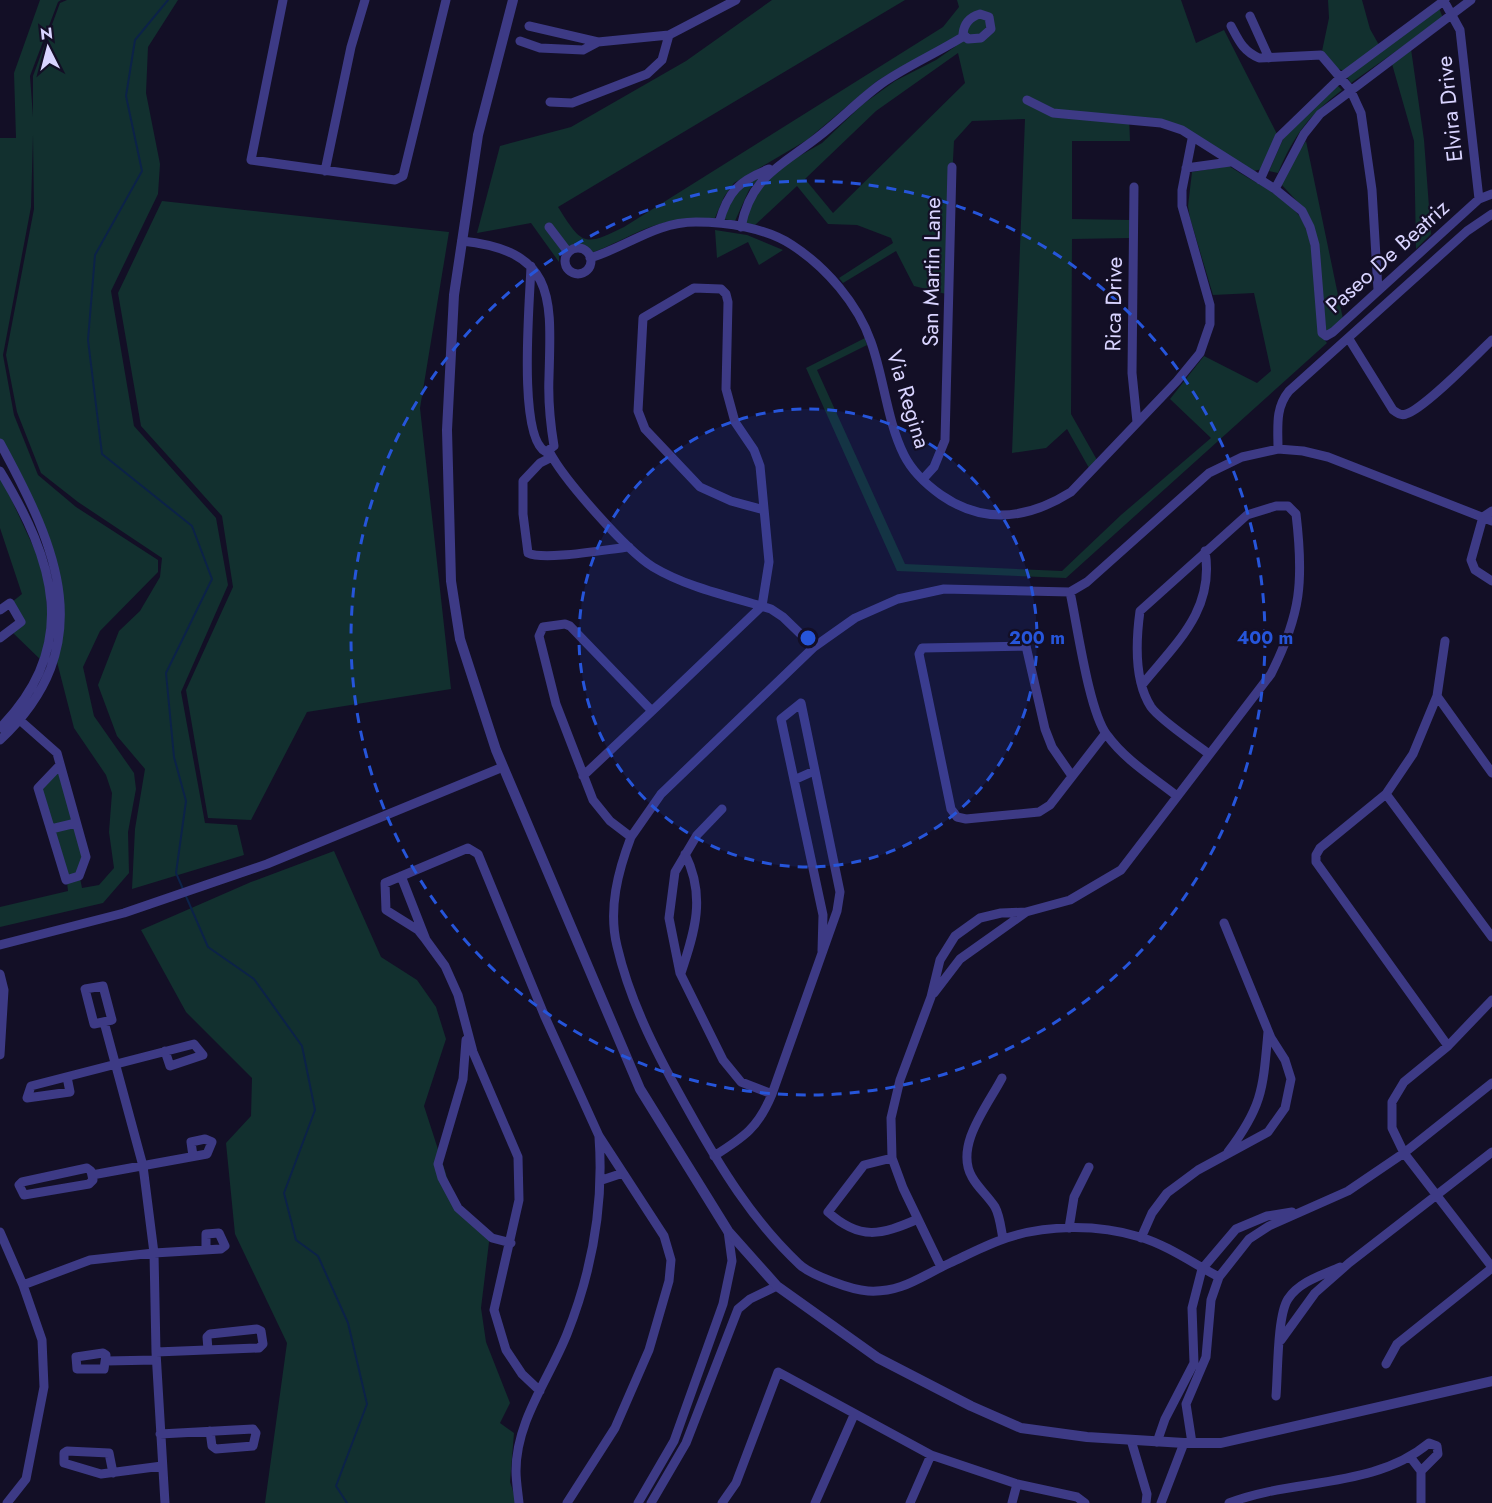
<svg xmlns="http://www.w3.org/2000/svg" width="1492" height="1503" viewBox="0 0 1492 1503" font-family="Jost,sans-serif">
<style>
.green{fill:#12302f;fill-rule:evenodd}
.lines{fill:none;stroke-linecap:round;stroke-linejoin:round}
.stream{stroke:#0c2248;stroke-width:2}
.minor{stroke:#3d3a85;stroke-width:9}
.tertiary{stroke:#3d3a85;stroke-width:10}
.ring{fill:none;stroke:#2655da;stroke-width:3;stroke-dasharray:10 8}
.labels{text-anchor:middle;stroke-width:4.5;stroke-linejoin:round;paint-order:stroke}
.street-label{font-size:22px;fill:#d9d4ff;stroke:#130f26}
.centre{fill:#2655da;stroke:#130f26;stroke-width:3}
.ring-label{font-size:18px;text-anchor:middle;font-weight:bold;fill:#2655da;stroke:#130f26;stroke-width:4.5;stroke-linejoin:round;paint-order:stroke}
</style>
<rect width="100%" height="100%" fill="#130f26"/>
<path class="green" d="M40,0H61L58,2L30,76L33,117V76L60,3L67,0H178L148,47L146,93L160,164L158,194L111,291L134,426L216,518L228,585L181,692L205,823L237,825L244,855L132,889L135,829L145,769L117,736L98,685L119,631L140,611L160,577L162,558L78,502L41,473L17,412L6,355L34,209L33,135L31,207L3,355L14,415L38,475L76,507L158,560V572L100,631L83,667L94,716L134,773L136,789L128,832L129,873L103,903L0,927V907L68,891L67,882L80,878L82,888L99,885L114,868L109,832L112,793L106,775L74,728L56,658L59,572L0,442V138H16L14,73Z
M772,0H905L558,207C582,245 584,247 624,227L943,27L959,7L957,0H1181L1196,43L1224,30L1278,136L1263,169L1253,171L1182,128L1129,116L1130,141H1072V219L1131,220L1130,238L1072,239L1071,414L1097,460L1089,468L1067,429L1046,448L1012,453L1025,119L972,121L954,141L946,294L914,286L896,251L843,283L839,278L893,243L891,238L857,225L828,224L797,186L755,225L744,223L758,189L789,162L822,143L863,104L895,81L936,60L956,46L901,67L877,81L807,140L734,183L724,197L714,220C651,216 643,233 589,254L566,248L559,256V262L531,223L477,233L500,146L571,127L686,61ZM958,53L965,83L833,213L805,179L876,111Z
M1328,0H1362L1370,29L1379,45L1344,71L1336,68L1321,56L1329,18Z
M1439,8L1443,18L1351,83L1347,77Z
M1411,49L1424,140L1431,234L1416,249L1414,141L1392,64Z
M1337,85L1342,90C1309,115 1294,135 1278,173L1269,171L1283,139Z
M1306,141L1343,319L1326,332L1318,247L1305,210L1281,184L1290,164Z
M1229,166C1251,181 1279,192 1297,213C1318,237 1316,302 1320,334L1327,343L1066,578L897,571L806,368L865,338L867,345L817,370L905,564L1062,571L1121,515L1211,438L1170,399L1204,356L1257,383L1271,371L1254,293L1213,295L1190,218L1188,206L1192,172Z
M764,173L749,190L735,221L723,219L736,191Z
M162,201L449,232L420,408L451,689L307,712L251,820L208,818L186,690L233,587L222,516L141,426L118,293Z
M715,230L747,235L783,250L759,265L748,242L717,258Z
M0,475L45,572L48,626L43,662L11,631L22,622L12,602L22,594L0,528Z
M58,772L73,822L52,826L41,789Z
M75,826L83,857L77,874L67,877L53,830Z
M334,851L381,957L417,980L436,1007L446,1039L424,1106L457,1208L490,1234L481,1308L486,1342L510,1403L500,1423L514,1433L510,1482L517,1503H265L287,1343L235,1234L226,1143L251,1116L252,1078L186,1012L141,930L251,882Z"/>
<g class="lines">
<path class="stream" d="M168,0L135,40L126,96L142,171L95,255L88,340L102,454L192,526L212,579L166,673L174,757L186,801L176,873L183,889
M185,894L208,947L254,979L302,1046L315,1110L284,1193L296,1240L318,1256L348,1323L367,1404L336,1486L347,1503"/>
<path class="minor" d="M283,0L251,160L395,180L403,176L446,0
M1444,1L1460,30L1479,199
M980,14L989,17L991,29L981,38L968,39L963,34C964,23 970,17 980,14Z
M1250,16L1269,58
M529,26L598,42
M1231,26C1239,41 1243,51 1259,58L1321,55L1350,89L1361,113L1372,190L1378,290
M520,41L540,48L583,50L598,42L669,35L736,0
M1027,100L1053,113L1161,123L1182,130L1275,189L1302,211L1310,227L1315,245L1322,333L1326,336L1333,332L1479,199L1492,194
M550,102L572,103L647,74L662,60L669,35
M1186,168L1230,162
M325,171L351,47L365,0
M1260,180L1279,137L1341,77L1445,0
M1134,187L1132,373L1137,422
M1275,189L1304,134L1320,114L1471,0
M719,223C728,191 739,181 769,169
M549,227L568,252
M741,227C751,176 781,166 818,137C840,120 859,100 881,84C907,66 937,53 964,36
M462,241C557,251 551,299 549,377C548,400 550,422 554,446L546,452C517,438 530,299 531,266
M565 261a13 13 0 1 1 26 0a13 13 0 1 1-26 0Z
M590,258C627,247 655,222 696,222C727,222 766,228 792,245C826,267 858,304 871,342C884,378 887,421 904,455C912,471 927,485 941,495C984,525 1028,519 1071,492L1177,381L1200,353L1210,324V305L1182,206V190L1192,139
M1349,339L1393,410C1397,413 1401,416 1406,414C1424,409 1475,356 1492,340
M0,443C57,548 101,645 0,740
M1278,449C1278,427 1275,408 1289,391L1467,231L1492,214
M549,451C563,479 627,551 653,567C688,588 733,597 771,609L783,617L814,647
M552,457L540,463L523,481V514L528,553C544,561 608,549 629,547
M0,471C54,560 82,645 0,728
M923,479L934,467L945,440L952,167
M764,510L731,501L700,487L645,429L638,411L643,318L694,288L721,289L726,294L728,302L726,389L735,422L754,450L760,466L769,562L762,606L652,711L570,626L565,624L543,627L539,636L556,704L593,800L610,821L631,837C618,871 608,909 617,946C631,1006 660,1060 690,1113C720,1167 753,1221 799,1264C810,1275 852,1290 868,1291C902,1293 921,1276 950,1263C967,1255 984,1246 1001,1240C1044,1224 1097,1224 1140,1237C1167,1245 1194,1264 1219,1277
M1492,511L1483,517L1471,560L1475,570L1492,581
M1070,592C1077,624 1089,712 1107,735C1125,760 1153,777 1177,796
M0,610L10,603L21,622L0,638
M1142,685C1176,643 1215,610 1205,551
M1437,696L1445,641
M23,723L57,753L86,857L79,876L66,880L38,788L59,766
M583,776L652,711
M1072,776L1052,747L1045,729L1026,646L922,648L919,654L951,809L957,817L966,819L1039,812L1050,805L1105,734
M794,780L814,771
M1386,794L1492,937
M51,829L76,823
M631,837L661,794L814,647L855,618L898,599L944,589L1070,592L1087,582L1209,473L1242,457L1278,449L1303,451L1328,457L1492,521
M401,876L426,940L445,966L458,995L473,1052L518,1157L519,1200L494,1310L506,1350L522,1374L540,1391
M426,940L418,930L386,910L385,883L468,848L478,854L545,1017L599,1136L664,1236L671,1260L669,1281L649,1350L615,1428L567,1503
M0,945L124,913L267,864L503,767
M681,973C695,931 706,896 685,854
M0,974L4,990L0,1055
M103,986L112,1020L94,1024L85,989Z
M934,993L960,959L1026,912
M1492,1000L1448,1046L1404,1082L1392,1102V1128L1404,1153L1492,1267
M104,1022L143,1166L154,1253L156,1352L165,1503
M466,1040L463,1079L438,1164L442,1178L458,1208L492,1238L511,1243
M1448,1046L1316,862V855L1320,848L1386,794L1413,754L1437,696L1492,773
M67,1077L70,1092L27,1098L31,1086L194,1044L203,1055L170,1066L165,1051
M1002,1078C988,1105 954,1146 972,1177C978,1188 988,1196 995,1207C1000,1216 1001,1229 1003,1239
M772,1094L837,911L840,892L801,703L781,719L823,915L822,951
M1228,1152C1263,1106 1263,1088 1268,1032
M714,1156C744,1137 758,1128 772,1094L741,1082L723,1060L680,973L669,918L675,872L697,835L722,809
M892,1158L864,1165L828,1212C860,1241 881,1235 918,1219
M87,1168L91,1171L93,1180L89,1184L24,1195L19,1185L22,1182Z
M92,1175C130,1168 169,1161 207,1154L212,1142L205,1139L191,1142L193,1156
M602,1180L623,1173
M1069,1228L1074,1197L1089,1167
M0,1232L23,1285L42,1340L44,1387L26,1479L7,1503
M1141,1238L1152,1213L1167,1193L1198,1170L1268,1132L1285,1108L1291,1079L1285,1060L1271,1038L1224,923
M941,1267L903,1188L892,1158L891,1118L900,1080L931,997L940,960L955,936L980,918L1001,913L1026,912L1070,900L1121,870L1271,674C1301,614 1304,581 1296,514L1288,506H1276L1247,515L1140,611C1136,640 1134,681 1151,707C1160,720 1195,743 1209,754
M23,1285L90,1260L154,1253L221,1249L225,1246L219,1233L206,1234V1250
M1281,1340L1315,1293L1349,1263L1492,1152
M156,1352L259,1348L263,1344L261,1331L257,1329L210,1334L207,1337L208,1350
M103,1353L106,1355L104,1369H77L76,1357Z
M106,1361L156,1360
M1386,1364L1397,1344L1492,1268
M1276,1396C1278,1373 1277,1316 1288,1299C1299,1282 1322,1275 1340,1267
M160,1434L253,1429L256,1433L253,1446L216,1449L212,1446L210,1431
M1131,1440L1147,1494L1146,1503
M1157,1442L1165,1419L1194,1363L1192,1308L1202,1269L1236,1229L1267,1216L1292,1212
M1192,1443L1186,1404L1206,1357L1211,1300L1219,1277L1249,1239L1269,1226L1348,1191L1404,1153L1492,1083
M1411,1458L1421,1471V1503
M113,1473L109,1453L67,1451L64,1453V1463L101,1474L162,1466
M519,1503C518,1493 516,1481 516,1471C516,1421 549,1379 567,1334C592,1271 604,1205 599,1137
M638,1503L674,1441L723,1304L732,1261L728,1231
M651,1503L686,1443L738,1309L750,1299L777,1286
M722,1503L736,1483L778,1372L931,1455L1017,1484L1077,1497L1085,1503
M815,1503L854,1415
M910,1503L931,1455
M1012,1503L1017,1484
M1161,1503L1184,1443
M1229,1503C1293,1478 1374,1489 1429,1443L1437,1446L1438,1454L1421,1471"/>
<path class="tertiary" d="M513,0L478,135L454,295L447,430L451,581L460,639L496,750L640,1089L728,1231L777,1286L878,1358L971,1406L1021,1428L1087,1437L1184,1443H1221L1492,1381"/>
</g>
<circle cx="808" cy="638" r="229" fill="#2655da" fill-opacity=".12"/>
<g class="ring">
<circle cx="808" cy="638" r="229"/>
<circle cx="808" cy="638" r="457"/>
</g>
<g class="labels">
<g class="street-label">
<text transform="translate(1449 109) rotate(-96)" y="8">Elvira Drive</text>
<text transform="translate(1387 256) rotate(-42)" y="8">Paseo De Beatriz</text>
<text transform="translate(931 272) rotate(-89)" y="8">San Martin Lane</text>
<text transform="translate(1113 304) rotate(-89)" y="8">Rica Drive</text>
<text transform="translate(909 399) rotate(73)" y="8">Via Regina</text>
</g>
</g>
<circle cx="808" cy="638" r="9" class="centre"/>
<g class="ring-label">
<text x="1037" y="644">200 m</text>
<text x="1265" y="644">400 m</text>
</g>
<g transform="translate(48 48) rotate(354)" stroke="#130f26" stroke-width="4.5" paint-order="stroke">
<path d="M0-4.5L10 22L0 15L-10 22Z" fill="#d9d4ff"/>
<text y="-9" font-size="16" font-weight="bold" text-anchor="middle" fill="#d9d4ff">N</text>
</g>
</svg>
